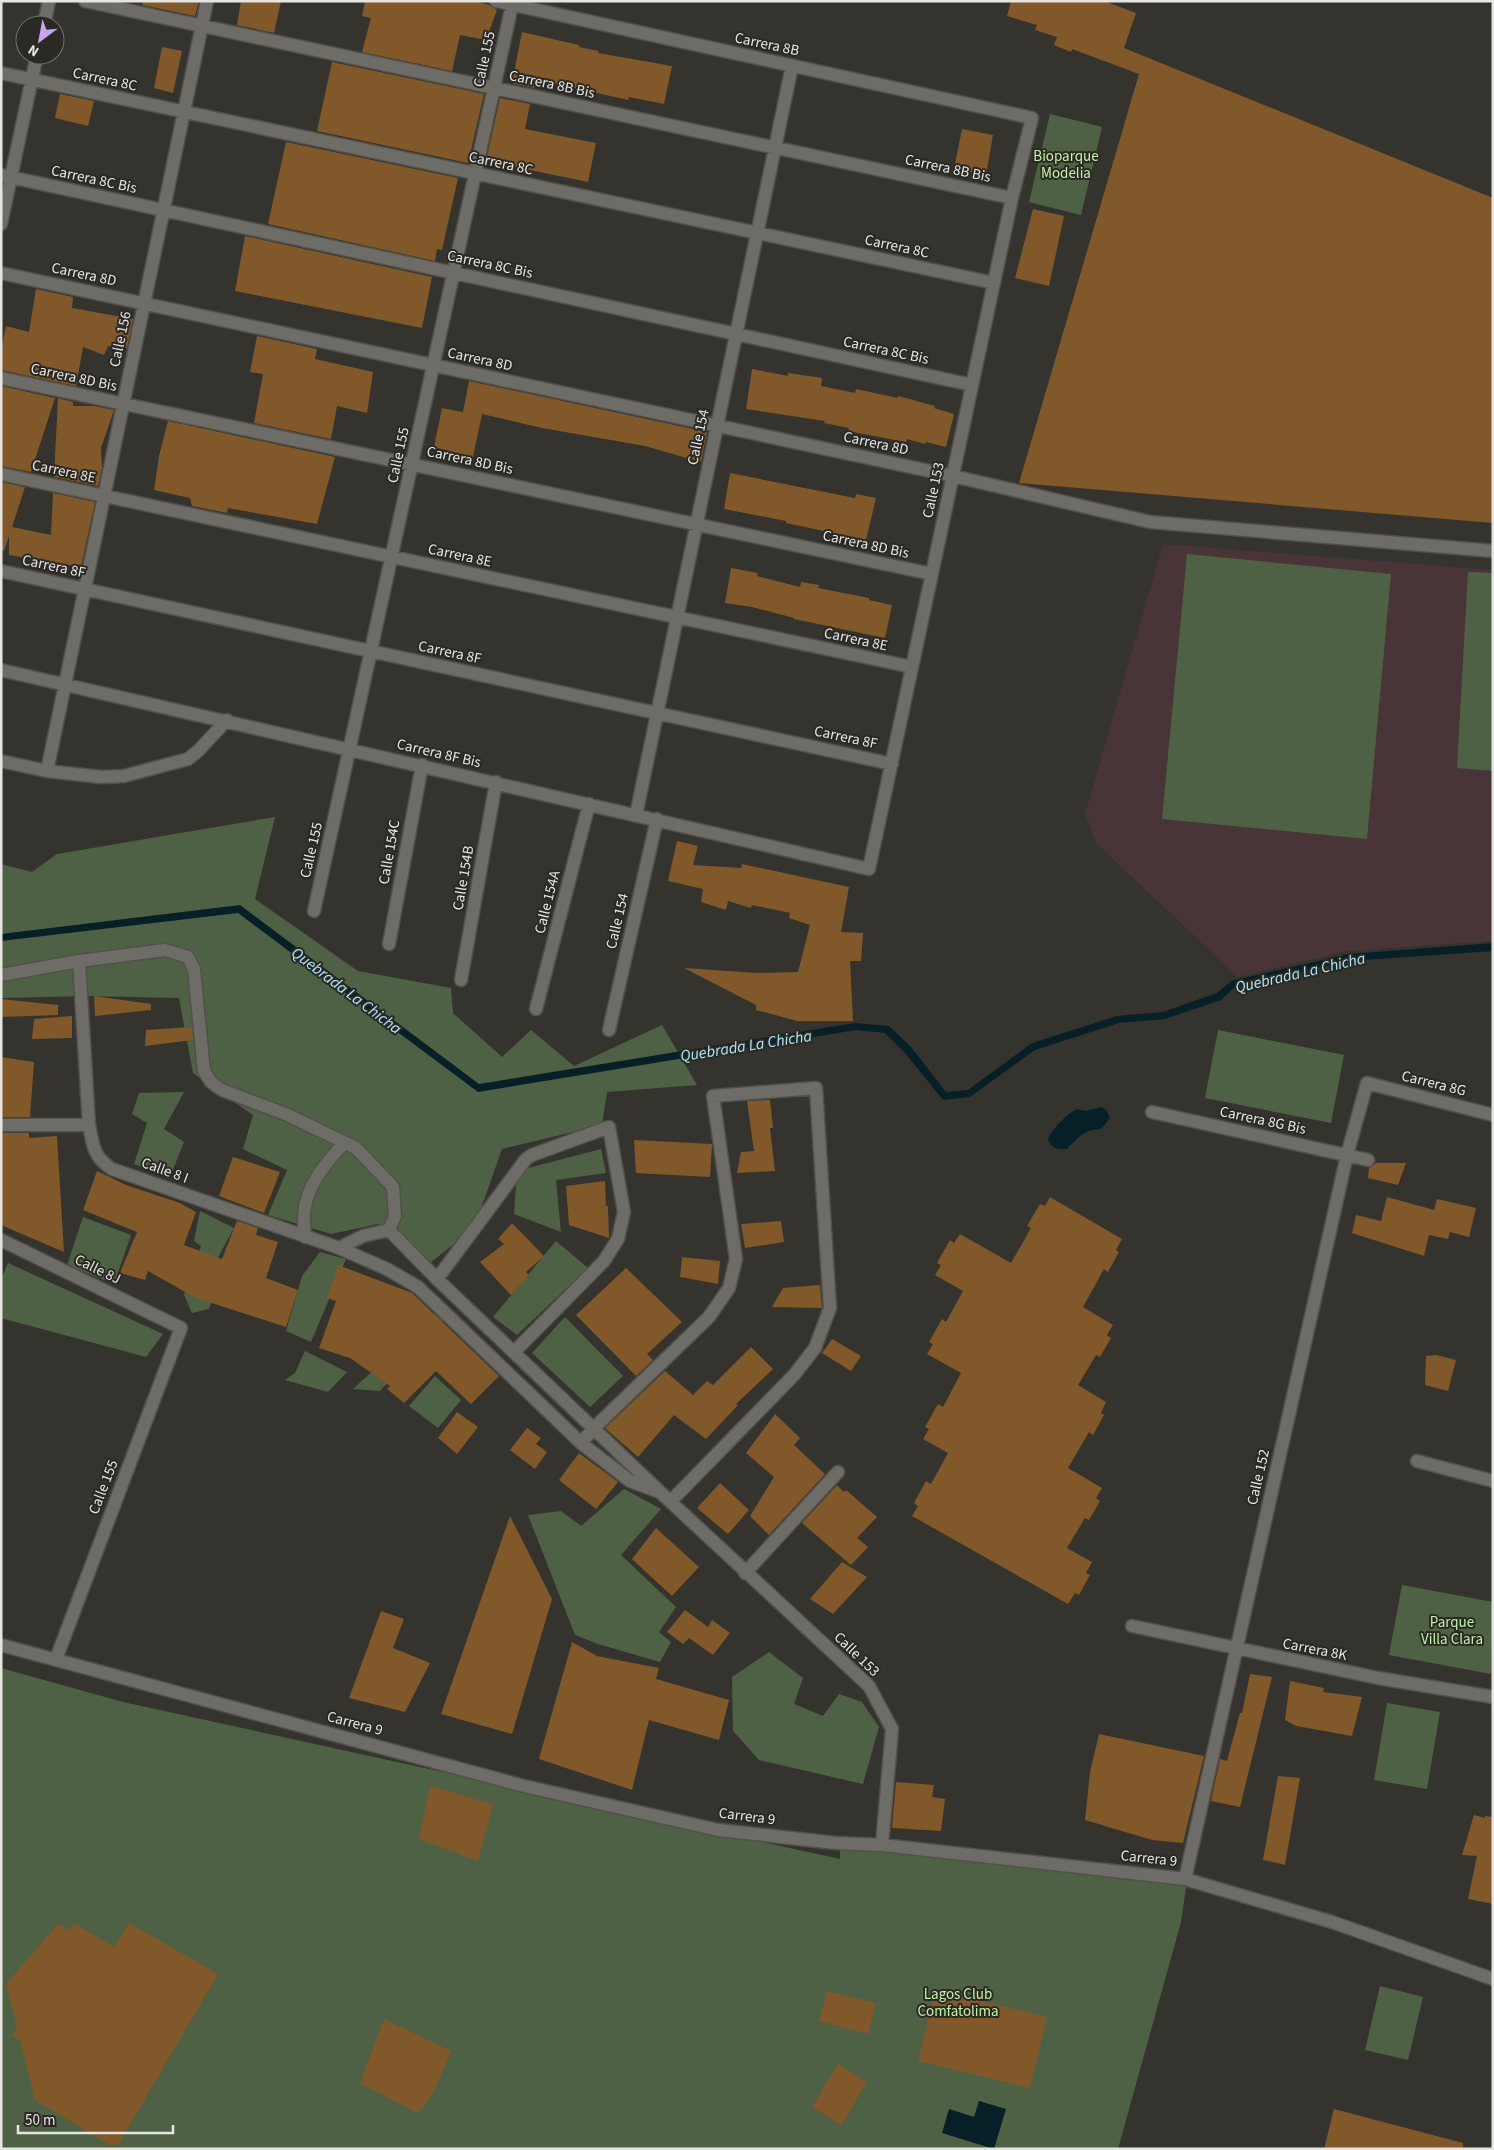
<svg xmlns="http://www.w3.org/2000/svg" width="1494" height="2150" viewBox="0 0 1494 2150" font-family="'Source Sans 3',sans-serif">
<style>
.education{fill:#493537}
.green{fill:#4f6145}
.water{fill:#071f26}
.building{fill:#805829}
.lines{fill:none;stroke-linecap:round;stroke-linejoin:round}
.minor-casing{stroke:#52504b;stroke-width:15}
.minor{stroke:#6e6c66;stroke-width:12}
.labels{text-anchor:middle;stroke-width:4;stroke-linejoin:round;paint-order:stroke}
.street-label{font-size:15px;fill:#e7e5e2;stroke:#2b2924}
.park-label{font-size:15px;fill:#c2f3a7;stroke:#2b2924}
.water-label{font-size:16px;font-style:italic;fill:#abe7fc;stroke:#2b2924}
</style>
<rect width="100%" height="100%" fill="#35332e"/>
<path class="education" d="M1163,544L1493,570V941L1348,951L1238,977L1097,844L1085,814Z"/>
<path class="green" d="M1050,114L1102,127L1081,215L1029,202Z
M1187,554L1391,574L1367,839L1162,819Z
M1468,572L1493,573V771L1457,768Z
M275,817L255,899L358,971L451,988L453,1013L502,1057L531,1030L574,1066L662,1025L697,1085L607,1092L602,1125L502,1149L474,1228L430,1263L378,1224L331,1234L268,1215L287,1170L243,1149L253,1115L193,1073L179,998L88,996L1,998V864L32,872L57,854Z
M1218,1030L1344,1055L1331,1123L1205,1098Z
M184,1092L164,1129L184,1142L170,1177L134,1164L147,1123L132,1114L139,1093Z
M601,1149L606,1173L556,1180L561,1232L514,1214L517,1171Z
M200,1211L234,1228L216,1261L225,1266L209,1309L192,1313L184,1295L201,1246L194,1241Z
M83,1217L131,1235L114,1284L67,1265Z
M556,1241L588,1268L517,1335L493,1317Z
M320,1252L346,1259L311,1342L286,1331L302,1276Z
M8,1263L163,1334L146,1357L1,1318V1279Z
M435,1314L443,1321L380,1391L353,1389Z
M565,1317L623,1376L590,1407L532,1353Z
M305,1351L347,1372L328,1392L285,1380L295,1373Z
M435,1376L461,1400L438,1428L409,1406Z
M624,1489L661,1509L621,1555L676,1607L659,1632L671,1642L660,1662L598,1644L575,1635L528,1515L561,1511L581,1526Z
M1402,1585L1493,1602L1491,1674L1389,1655Z
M769,1652L803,1678L794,1704L823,1716L839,1694L862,1702L879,1727L863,1784L759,1760L733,1731L732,1677Z
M1,1668L123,1702L840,1859V1847L1187,1880L1181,1922L1118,2149H1Z
M1387,1703L1440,1712L1427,1789L1374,1780Z
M1380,1986L1423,1997L1408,2060L1365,2050Z"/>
<path class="water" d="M240,905L479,1084L855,1023L889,1026L911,1047L946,1092L968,1090L1032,1043L1117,1016L1163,1012L1217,993L1231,981L1349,954L1493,943V951L1349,961L1234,988L1221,1000L1165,1019L1119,1023L1035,1050L970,1097L943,1100L905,1053L885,1033L856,1030L478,1092L238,913L1,941V934Z
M1102,1107L1107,1111L1110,1118L1101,1129C1085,1129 1077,1138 1067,1149C1057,1150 1053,1149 1048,1140C1051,1129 1066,1116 1076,1109L1086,1111Z
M979,2101L1006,2109L994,2149L942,2133L949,2109L974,2117Z"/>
<path class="building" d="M143,1H199L195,16L142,5Z
M241,1H281L274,33L237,25Z
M365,1H475L489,5L497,10L486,40L460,35L452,71L362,52L371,18L362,16Z
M1011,1H1104L1136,13L1124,48L1493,198V523L1019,483L1139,74L1072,49L1071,52L1054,45L1057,37L1035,30L1037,25L1007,16Z
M522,32L579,45V47L599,51L598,53L672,66L664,104L629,97L628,100L536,79L534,88L512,83Z
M162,47L182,51L173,93L154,88Z
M332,62L484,94L468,163L317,131Z
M60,94L94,101L88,126L55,118Z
M500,98L530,104L525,129L596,143L588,182L486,161Z
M962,129L993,135L986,175L954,169Z
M286,142L458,178L442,250L437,249L435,261L268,224Z
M1033,209L1064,216L1049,286L1015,278Z
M245,236L432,277L422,328L235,291Z
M36,289L73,297L72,308L133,319L127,348L108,346L104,355L83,347L76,386L1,370V351L6,326L29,332Z
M257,336L317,349L315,359L373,372L367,413L337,406L331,439L254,423L263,374L250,372Z
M752,369L788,376V373L822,378L821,386L855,393L856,389L898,398V396L935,406L934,408L954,414L946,447L926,442L925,444L907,439L906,442L869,435L848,431L849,428L824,423L825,421L746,409Z
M469,381L707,432L701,462L645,446L542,428L482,414L473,457L434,447L442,408L463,412Z
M1,386L55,398L31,472L1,466Z
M58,398L73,402V406H94L114,410L101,448L102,468L98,486L54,477Z
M168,421L335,457L317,524L228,508L227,513L192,506L190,498L154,490L159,456Z
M730,473L855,498L856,494L876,498L866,540L786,523V521L724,509Z
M1,482L25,487L12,527L51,535L53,493L95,502L81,567L9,555V536L4,551L1,550Z
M731,568L758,573L757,576L800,587L801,582L819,585L818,588L869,598V600L892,605L885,638L794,619V618L752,607L725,603Z
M677,841L698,846L693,865L741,868L742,864L849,887L841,932L863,933L861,961H850L853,1021H797L756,1010V1005L684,968L757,973L798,972L810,925L789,918L790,913L752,905L751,908L728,901L726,910L701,902L703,889L668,881Z
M94,996L151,1004V1010L95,1016Z
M1,999L58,1005V1015L1,1017Z
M72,1016V1038L32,1039L34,1019Z
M192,1027L193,1040L145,1046L146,1030Z
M1,1057L34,1062L30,1117H1Z
M770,1100L773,1128H770L775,1171L737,1173L741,1152L754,1151L747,1101Z
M1,1133H29V1138L57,1136L64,1252L1,1225Z
M634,1140L712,1144L710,1177L636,1173Z
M233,1157L280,1172L264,1213L219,1196Z
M1376,1163H1406L1398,1185L1368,1178L1369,1168Z
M97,1171L126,1185L180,1203L196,1212L184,1245L222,1259L237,1221L258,1228L256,1235L278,1242L266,1278L298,1290L286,1327L196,1298L148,1271L145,1280L120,1273L137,1232L83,1210Z
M605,1181L606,1206H608L609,1238L569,1225L566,1186Z
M1050,1197L1122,1239L1116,1250L1119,1252L1108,1272L1104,1269L1083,1307L1113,1325L1107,1335L1111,1338L1100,1357L1096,1355L1078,1385L1106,1402L1101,1413L1104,1415L1093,1435L1089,1432L1068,1468L1102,1488L1096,1498L1100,1501L1089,1520L1085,1518L1067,1548L1092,1562L1086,1573L1090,1575L1079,1595L1075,1593L1068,1604L912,1516L918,1506L914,1503L926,1481L931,1484L948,1453L923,1439L929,1429L925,1427L938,1404L943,1407L961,1373L927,1354L933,1344L929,1342L942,1319L946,1322L963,1291L935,1275L941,1265L937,1263L950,1240L954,1243L960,1234L1011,1263L1031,1228L1027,1226L1040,1204L1045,1206Z
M1387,1197L1434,1210L1437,1199L1476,1208L1469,1237L1450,1232L1448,1239L1429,1235L1424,1256L1352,1233L1356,1215L1381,1221Z
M781,1221L784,1242L745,1248L741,1224Z
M512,1223L544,1256L526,1272L529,1275L511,1295L480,1262L504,1244L498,1239Z
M682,1257L720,1261L718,1284L680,1277Z
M338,1265L412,1293L499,1376L471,1404L436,1371L404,1403L387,1389L390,1386L350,1358L319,1348L336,1301L327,1298Z
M626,1268L682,1322L647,1354L653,1360L636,1376L576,1315Z
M820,1285L822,1308L772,1307L783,1288Z
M832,1339L861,1356L851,1371L822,1353Z
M751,1347L773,1369L736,1404L738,1405L706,1439L674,1415L638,1457L605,1428L665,1371L693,1395L707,1381L713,1385Z
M1436,1355L1456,1360L1448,1391L1425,1385L1426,1356Z
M457,1412L478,1427L457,1454L438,1438Z
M775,1414L800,1438L794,1445L825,1474L769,1535L750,1516L774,1477L746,1453Z
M527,1428L541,1438L536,1444L547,1452L535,1469L510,1450Z
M579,1453L618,1482L596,1509L559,1480Z
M720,1483L749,1510L728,1534L697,1508Z
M837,1485L844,1492L846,1490L877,1517L857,1538L868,1547L851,1565L802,1523Z
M510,1516L552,1599L512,1734L441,1714Z
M656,1528L699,1567L672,1596L632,1559Z
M842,1562L867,1577L833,1614L810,1599Z
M685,1610L708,1627L712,1620L730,1633L713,1655L689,1638L683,1644L667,1632Z
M381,1611L404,1619L393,1648L430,1663L405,1712L349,1698Z
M572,1642L597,1656L659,1668L656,1679L729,1700L719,1740L649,1720L632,1790L539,1759Z
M1250,1674L1272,1677L1240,1807L1211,1801L1220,1759L1227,1761L1240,1713H1242Z
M1290,1681L1324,1688L1323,1692L1362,1697L1352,1736L1296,1726L1285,1720Z
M1099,1734L1204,1756L1183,1843L1152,1840L1085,1820L1090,1772Z
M1278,1776L1300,1778L1285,1865L1263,1860Z
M896,1782L934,1785L932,1797L945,1799L941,1831L892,1828Z
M430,1786L493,1804L478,1861L419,1839Z
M1474,1815L1485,1818V1816L1493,1817V1904L1468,1899L1477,1856L1462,1855Z
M74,1923L114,1947L129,1923L218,1974L118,2145L115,2143L113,2147L35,2100L20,2040L12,2036L17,2028L6,1984L58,1924L70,1930Z
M935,1990L1047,2017L1030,2088L918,2061Z
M827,1991L876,2003L868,2034L819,2021Z
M384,2019L451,2051L434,2092L418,2113L360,2083Z
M838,2064L867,2082L841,2125L812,2107Z
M1334,2109L1463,2143V2149H1324Z"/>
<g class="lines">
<g class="minor-casing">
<path id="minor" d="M85,1L1012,198
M44,25L49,1
M1,73L994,283
M1,175L972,385
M1,224L37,55
M1,273L953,476L1150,522L1493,551
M1,378L932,574
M1,474L912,667
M1,571L892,764
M1,670L869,869L1012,198L1032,118L496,1
M1,761L47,771L101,777L124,776L188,759L198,751L227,720
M47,771L207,1
M636,815L792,66
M314,911L512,5
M389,944L422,765
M79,961L89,1125C93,1145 93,1157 112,1169L339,1248L387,1269L418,1287L581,1443L630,1481L660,1492
M1,975L79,961L165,950L188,957L194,969L204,1071L211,1082L222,1090L288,1115L356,1148L393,1187L395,1216L389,1230
M461,980L496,782
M536,1009L589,804
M609,1030L657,819
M1152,1112L1368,1160
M1,1125H89
M389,1230L437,1279L660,1492L869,1686L892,1729L882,1845
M305,1237C305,1230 303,1221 304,1214C306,1185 326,1163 344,1143
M1,1240L181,1328L56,1659
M339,1248L363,1236L389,1230
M437,1279L526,1159L532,1155L609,1127L624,1212L618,1239L604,1261L514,1352
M581,1443L594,1428L709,1317L729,1288L736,1259L713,1096L816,1088L830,1308L815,1348L794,1375L671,1501
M1417,1461L1493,1481
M745,1573L838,1472
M1132,1626L1378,1678L1493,1697
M1,1645L524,1786L718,1830L836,1843L882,1845L1185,1879L1332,1922L1493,1979
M1185,1879L1347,1155L1367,1083L1493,1115"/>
</g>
<use href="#minor" class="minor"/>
</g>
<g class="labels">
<g class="street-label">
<text transform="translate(767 44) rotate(12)" y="5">Carrera 8B</text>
<text transform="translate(484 59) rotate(-78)" y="5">Calle 155</text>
<text transform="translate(105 79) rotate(12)" y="5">Carrera 8C</text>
<text transform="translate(552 84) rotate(12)" y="5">Carrera 8B Bis</text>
<text transform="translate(501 163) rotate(12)" y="5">Carrera 8C</text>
<text transform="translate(948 168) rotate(12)" y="5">Carrera 8B Bis</text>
<text transform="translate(94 179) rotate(12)" y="5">Carrera 8C Bis</text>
<text transform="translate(897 246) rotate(12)" y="5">Carrera 8C</text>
<text transform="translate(490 264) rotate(12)" y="5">Carrera 8C Bis</text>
<text transform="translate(84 274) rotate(12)" y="5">Carrera 8D</text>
<text transform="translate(120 339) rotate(-78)" y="5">Calle 156</text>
<text transform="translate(886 350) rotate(12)" y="5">Carrera 8C Bis</text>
<text transform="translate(480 359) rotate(12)" y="5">Carrera 8D</text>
<text transform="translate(74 377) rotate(12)" y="5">Carrera 8D Bis</text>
<text transform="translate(698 437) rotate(-78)" y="5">Calle 154</text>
<text transform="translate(876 443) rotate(12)" y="5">Carrera 8D</text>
<text transform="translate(398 455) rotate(-78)" y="5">Calle 155</text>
<text transform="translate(470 460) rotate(12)" y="5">Carrera 8D Bis</text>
<text transform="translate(64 471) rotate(12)" y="5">Carrera 8E</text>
<text transform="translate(933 490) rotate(-78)" y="5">Calle 153</text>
<text transform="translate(866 544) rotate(12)" y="5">Carrera 8D Bis</text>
<text transform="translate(460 555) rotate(12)" y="5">Carrera 8E</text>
<text transform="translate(54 566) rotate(12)" y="5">Carrera 8F</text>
<text transform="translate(856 639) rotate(12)" y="5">Carrera 8E</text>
<text transform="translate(450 652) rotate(12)" y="5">Carrera 8F</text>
<text transform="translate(846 737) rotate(12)" y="5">Carrera 8F</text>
<text transform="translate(439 753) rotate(13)" y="5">Carrera 8F Bis</text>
<text transform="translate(311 850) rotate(-77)" y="5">Calle 155</text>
<text transform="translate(389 852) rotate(-80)" y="5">Calle 154C</text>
<text transform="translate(463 878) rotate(-80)" y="5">Calle 154B</text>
<text transform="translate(547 902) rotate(-76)" y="5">Calle 154A</text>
<text transform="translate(617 921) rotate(-77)" y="5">Calle 154</text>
<text transform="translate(1434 1083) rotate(14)" y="5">Carrera 8G</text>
<text transform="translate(1263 1120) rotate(12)" y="5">Carrera 8G Bis</text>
<text transform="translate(165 1170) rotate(20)" y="5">Calle 8 I</text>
<text transform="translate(98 1269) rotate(26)" y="5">Calle 8J</text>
<text transform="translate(1258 1477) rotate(-77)" y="5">Calle 152</text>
<text transform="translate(103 1487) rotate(-69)" y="5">Calle 155</text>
<text transform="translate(1315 1649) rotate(11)" y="5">Carrera 8K</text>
<text transform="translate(857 1654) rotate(44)" y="5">Calle 153</text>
<text transform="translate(355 1723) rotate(15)" y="5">Carrera 9</text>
<text transform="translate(747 1816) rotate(7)" y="5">Carrera 9</text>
<text transform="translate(1149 1858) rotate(6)" y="5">Carrera 9</text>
</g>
<g class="park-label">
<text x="1066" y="161">Bioparque<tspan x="1066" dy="17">Modelia</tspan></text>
<text x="1452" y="1627">Parque<tspan x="1452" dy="17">Villa Clara</tspan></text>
<text x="958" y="1999">Lagos Club<tspan x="958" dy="17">Comfatolima</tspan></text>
</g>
<g class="water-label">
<text transform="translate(1300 972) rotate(-13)" y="6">Quebrada La Chicha</text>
<text transform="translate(347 990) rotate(37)" y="6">Quebrada La Chicha</text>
<text transform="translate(746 1045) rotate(-9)" y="6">Quebrada La Chicha</text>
</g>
</g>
<rect width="1494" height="2150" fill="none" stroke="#e7e5e2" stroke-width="5"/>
<g transform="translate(40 40) rotate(212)"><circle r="24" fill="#2b2924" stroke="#767470"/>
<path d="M0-4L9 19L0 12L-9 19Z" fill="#c6a6f0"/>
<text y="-8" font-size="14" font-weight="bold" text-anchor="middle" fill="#e7e5e2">N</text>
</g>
<path d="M18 2125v8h155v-8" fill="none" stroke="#e7e5e2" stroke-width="2.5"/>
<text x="25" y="2125" font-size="15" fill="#e7e5e2" stroke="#2b2924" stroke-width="4" paint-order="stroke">50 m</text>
</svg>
